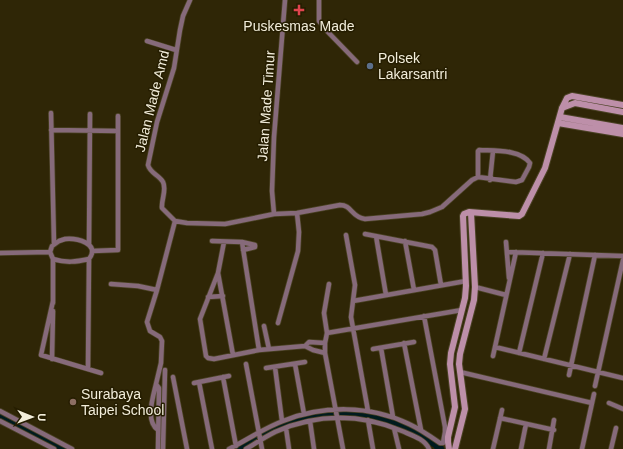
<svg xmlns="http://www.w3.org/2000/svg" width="623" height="449" viewBox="0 0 623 449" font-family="Arial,sans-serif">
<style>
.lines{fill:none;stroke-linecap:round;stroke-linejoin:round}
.river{stroke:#001b1e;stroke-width:8}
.street-casing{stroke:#4a4224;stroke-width:6}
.secondary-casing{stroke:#4a4224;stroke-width:8}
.street{stroke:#866a7a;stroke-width:4.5}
.secondary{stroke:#bd8fa9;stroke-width:6}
.health-dot{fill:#e0444e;stroke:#251d00;stroke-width:1.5}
.service-dot{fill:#5c6f8a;stroke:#251d00;stroke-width:1.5}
.education-dot{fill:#8d6e63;stroke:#251d00;stroke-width:1.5}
.labels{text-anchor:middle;stroke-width:3;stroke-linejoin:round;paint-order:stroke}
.poi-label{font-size:14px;fill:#f2edda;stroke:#251d00;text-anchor:start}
.street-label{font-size:14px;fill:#f2edda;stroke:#251d00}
</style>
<rect width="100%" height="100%" fill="#2f2606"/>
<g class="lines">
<path class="river" d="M0,414L63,447
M239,449C257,439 276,427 297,421C329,411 367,412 398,423C411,428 424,437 436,444L440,449"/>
<g class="street-casing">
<path id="street" d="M319,0V21L327,31L357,62
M147,41L176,50
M51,113L54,244
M51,130L118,131
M490,180L493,151
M274,214L272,191L274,137L285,0
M175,221L187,223L225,224L274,214L297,213L340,205C352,205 351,217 365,219L422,214L430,212L442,207L472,180L478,177L516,182L522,180L529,167L530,163C520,149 494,151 479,150L478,151V177
M175,221L162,208C161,200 167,190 163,182C159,175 150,173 148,165L157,122L174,68L180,30L183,16L190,0
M365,234L432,247L435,250L441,285
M346,235L355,285L351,317L368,411
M376,236L386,295
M65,239C76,238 101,243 89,259C76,262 66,263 53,259L50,252L52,246L59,241Z
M212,241L242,242L255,245V247L243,250
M405,241L414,290
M224,242L218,273L233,355
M242,242L259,350
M506,242L509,278
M89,244L90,114
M92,251L118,250V116
M507,252L623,256
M0,253L50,252
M218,273L200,319L206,356L208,358L214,359L259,350L305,346L309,342L325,343
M111,284L138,286L157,290
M329,284L324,313L327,333L325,343V353L343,449
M475,287L506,295
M208,297L223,296
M53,301L41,355L101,373
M353,301L466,281
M53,303V259
M278,323L298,251L299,232L297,213
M264,326L269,349
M327,333L462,310
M404,343L421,430
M305,346L313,350L325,353
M495,347L623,378
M381,348L393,417
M373,349L414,342
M519,353L543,253
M493,356L516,252
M52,359L53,311
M544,359L570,254
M246,364L262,449
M295,364L304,414
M275,367L282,421
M88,368L89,259
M266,368L305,362
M460,372L592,403
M569,375L595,255
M173,377L187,449
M223,377L236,446
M199,382L212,449
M194,383L229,376
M156,384C153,397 145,421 158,430
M595,386L623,260
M609,403L623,409
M0,411L72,449
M500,418L554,430
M368,420L373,449
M0,421L54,449
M310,421L314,449
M286,428L289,449
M394,428L399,449
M158,449L159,388L156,384L161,363L162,341L160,337L150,331L147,322L157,290L175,221
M163,449L165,370
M229,449C247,440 264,428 283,421C323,405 370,405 409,424C420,429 430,436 440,443H443L445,432V427L424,316
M246,449C256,443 265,437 275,432C318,413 359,413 402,431C411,435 425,439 429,449
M493,449L502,410
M521,449L526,424
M549,449L554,420
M582,449L594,394
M611,449L616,428"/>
</g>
<g class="secondary-casing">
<path id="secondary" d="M562,108L575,103L623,112
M560,117L623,128
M558,123L623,134
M449,449L448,442V437L455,407L450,364L451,353L465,298L466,286L463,216L464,214L469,212L519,216L522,214L545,168L562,108L567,98L572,96L623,105
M455,449L465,409L459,364L460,354L474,300L475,287L471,213"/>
</g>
<use href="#street" class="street"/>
<use href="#secondary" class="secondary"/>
</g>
<path class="health-dot" d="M297 4h4v4h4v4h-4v4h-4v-4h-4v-4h4z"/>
<circle class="service-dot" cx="370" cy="66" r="4"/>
<circle class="education-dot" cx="73" cy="402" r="4"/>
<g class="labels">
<g class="poi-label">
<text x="299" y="31" text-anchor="middle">Puskesmas Made</text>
<text x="378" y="63">Polsek<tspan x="378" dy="16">Lakarsantri</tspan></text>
<text x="81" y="399">Surabaya<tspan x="81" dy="16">Taipei School</tspan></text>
</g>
<g class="street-label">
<text transform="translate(152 101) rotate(-76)" y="5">Jalan Made Amd</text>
<text transform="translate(266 106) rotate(-86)" y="5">Jalan Made Timur</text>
</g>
</g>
<g transform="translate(32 417) rotate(91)" stroke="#251d00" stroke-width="3" paint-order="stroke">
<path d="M0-3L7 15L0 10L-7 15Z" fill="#f2edda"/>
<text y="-6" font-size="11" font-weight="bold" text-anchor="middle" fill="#f2edda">U</text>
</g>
</svg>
